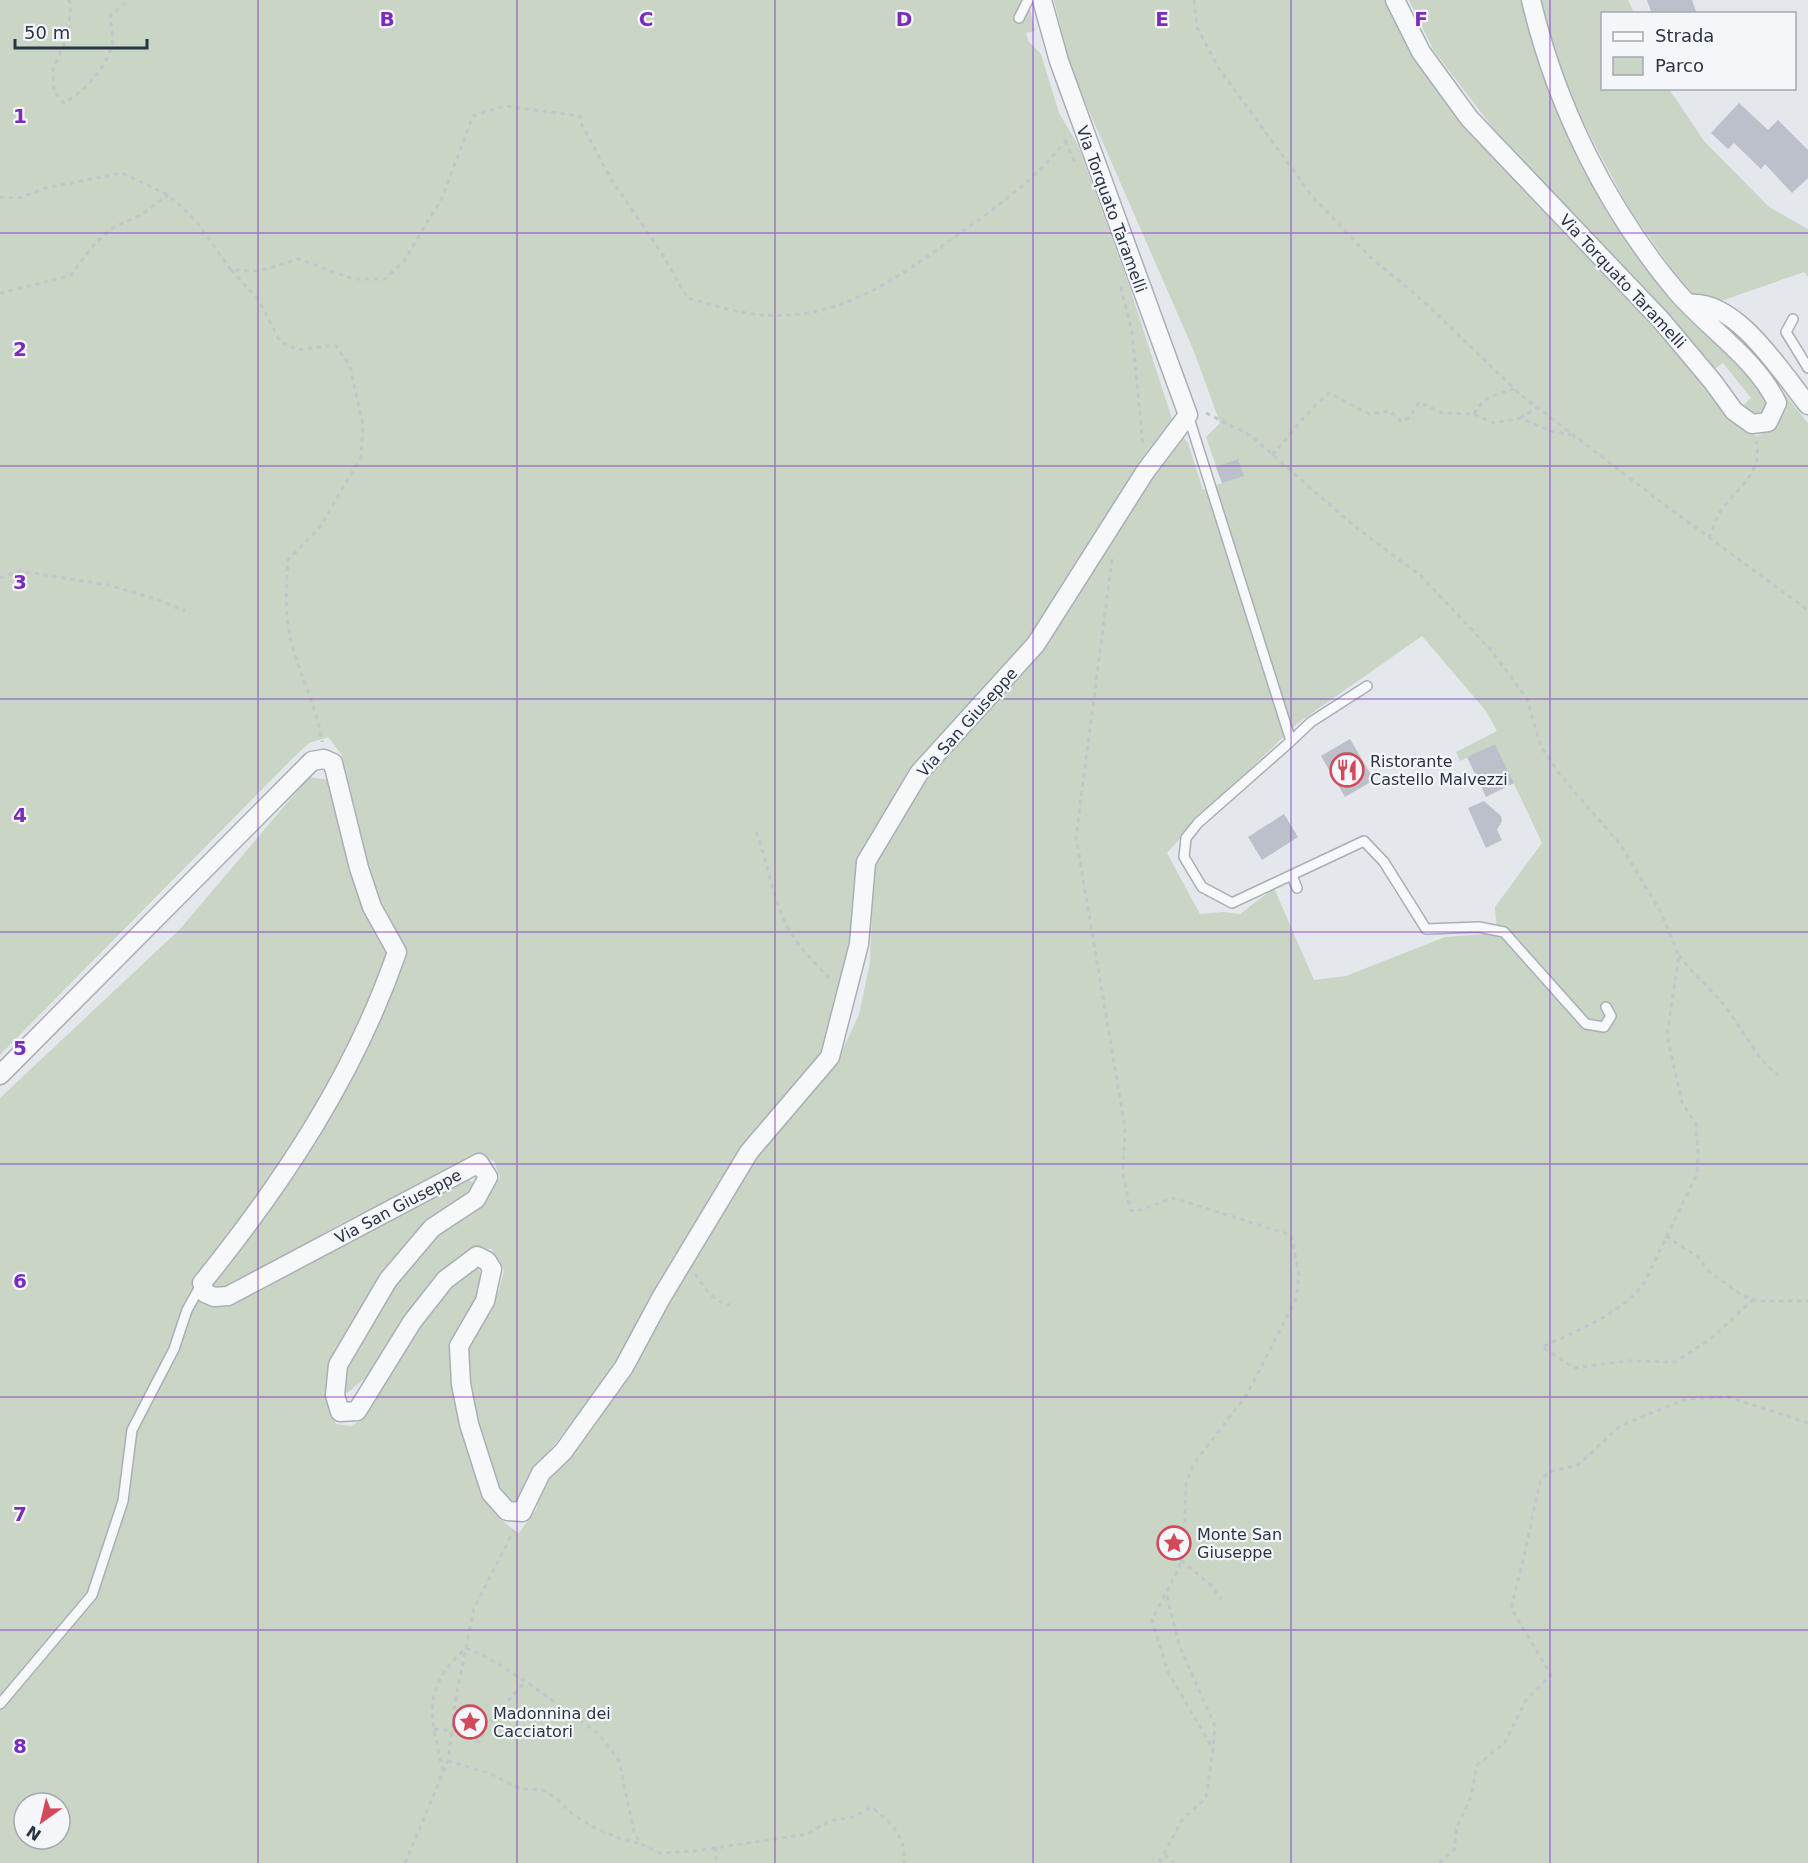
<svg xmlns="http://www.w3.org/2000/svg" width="1808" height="1863" viewBox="0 0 1808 1863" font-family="'DejaVu Sans',sans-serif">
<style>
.green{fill:#c9d6c5;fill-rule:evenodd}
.building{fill:#bbc0ca}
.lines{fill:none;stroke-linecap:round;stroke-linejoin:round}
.lane-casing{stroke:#a9aeb7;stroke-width:12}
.street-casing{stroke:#a9aeb7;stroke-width:21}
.path{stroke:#c2c5cb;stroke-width:3;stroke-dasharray:4.5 4.5;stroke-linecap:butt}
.lane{stroke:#f7f8fa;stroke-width:9}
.street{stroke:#f7f8fa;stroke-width:18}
.grid{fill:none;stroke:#7b2cbf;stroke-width:1.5;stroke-opacity:0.55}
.labels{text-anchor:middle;stroke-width:4.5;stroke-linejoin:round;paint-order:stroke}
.street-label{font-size:16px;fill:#2b3445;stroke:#f4f6f9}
.poi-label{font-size:16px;fill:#2b3445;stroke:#f4f6f9;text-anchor:start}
.grid-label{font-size:20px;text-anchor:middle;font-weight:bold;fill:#7b2cbf;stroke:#f4f6f9;stroke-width:4.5;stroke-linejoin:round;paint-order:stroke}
</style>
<rect width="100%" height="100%" fill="#e4e7ec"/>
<path class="green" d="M0,0H1028L1035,31L1026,33L1029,42L1041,54L1059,113L1078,145L1127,279L1173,422L1027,643L860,860L850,947L819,1059L615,1366L538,1466L522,1501L511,1502L500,1496L472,1395L465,1355L499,1290L504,1270L492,1249L472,1248L450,1266L378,1368L347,1393L343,1387L344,1367L385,1294L433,1237L479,1203L500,1178L494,1161L479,1156L338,1225L227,1291H215L211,1278C280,1179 373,1068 407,952L374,887L342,755L328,737L309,743L293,758L0,1055Z
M1054,0H1387L1421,63L1681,353L1728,414L1743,428L1757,436L1774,429L1786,409L1783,392L1808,423V1863H0V1098L180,929L309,777L331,780L342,837L360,900L389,958L359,1034L250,1215L204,1300L464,1177L474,1183L469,1196L449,1210L346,1346L328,1379L327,1401L336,1424L351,1426L366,1417L393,1361L421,1318L468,1269H479L483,1282C471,1312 450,1338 450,1372C450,1391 483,1488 493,1508C499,1519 509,1527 519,1533L537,1508L540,1492L628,1375L724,1204L769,1140L836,1063L859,1015L870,962L874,865L917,792L1040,648L1181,435L1188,443L1203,490L1222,483L1206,437L1220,423L1193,349L1072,72ZM1422,636L1486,711L1497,731L1456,752L1460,761L1495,744L1542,843L1495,907L1497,933L1445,937L1346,976L1314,980L1274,888L1240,914L1223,912L1200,914L1167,853L1195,822L1298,723ZM24,1803H60V1839H24Z
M1409,0H1525L1534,47L1577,151L1749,372L1769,399L1767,409L1754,415L1741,407L1751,398L1723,363L1712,371L1506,145L1434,51Z
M1538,0H1628L1634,13L1602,14V88L1669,89L1704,141L1769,207L1808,229V277L1804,272L1721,301L1691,295L1631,212L1595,145L1555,66Z"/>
<path class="building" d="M1647,0H1692L1697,14H1652Z
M1739,103L1768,130L1778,120L1808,150V178L1792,193L1765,164L1761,169L1734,143L1728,149L1711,133Z
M1238,459L1244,476L1222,483L1216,467Z
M1350,739L1374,780L1345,797L1321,756Z
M1495,744L1514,783L1486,797L1467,757Z
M1484,801L1501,816L1502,821L1497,830L1502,840L1486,848L1468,808Z
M1284,814L1298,837L1262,860L1248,837Z"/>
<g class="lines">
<g class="lane-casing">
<path id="lane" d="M1019,18L1028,0
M1793,319L1786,332L1808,368
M1188,415L1291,741L1198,823L1186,838L1184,857L1202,887L1232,903L1364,841L1384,862L1426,929L1479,927L1504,932L1586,1024L1604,1027L1611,1016L1606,1007
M1291,741L1311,722L1367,686
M1292,876L1297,888
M0,1704L92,1595L123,1501L132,1430L174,1349L187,1310L201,1285"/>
</g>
<g class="street-casing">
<path id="street" d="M1395,0L1421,52L1469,118L1661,320L1713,382L1734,411L1752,424L1768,422L1777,403C1756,359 1709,329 1677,292C1607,209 1556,106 1531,0
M1688,304C1736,298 1781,372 1808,405
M0,1075L312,761L324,759L333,763L359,868L372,907L397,952C355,1074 283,1183 202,1283L205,1293L214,1297L228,1296L479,1163L488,1177L476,1199L432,1228L388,1280L338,1365L335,1395L340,1412L357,1411L412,1322L445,1280L477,1256L487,1261L492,1269L485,1301L459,1346L461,1384L469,1424L491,1493L507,1511L522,1512L541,1473L563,1452L624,1367L661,1298L749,1152L830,1057L859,944L866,862L919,773L1036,644L1145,472L1188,415L1059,61L1042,0"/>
</g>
<path class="path" d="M68,0L71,3L68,36L53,69L54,92L64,103C84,91 103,72 111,49C115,39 111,26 110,16L129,0
M1194,0L1197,27L1218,67L1312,196L1368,255L1422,300L1521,395L1669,508L1808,610
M1065,141L1075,162
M0,197L19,198L45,188L122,173L168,195L180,205L197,222L231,270L259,271L299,259L353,279H385L404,261L442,198L473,116L505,106L580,116L581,123L611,179L663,255L687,298C711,304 737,313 762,315C841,321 899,277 959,234C998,207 1039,176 1068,138
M231,270L258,299L280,341L297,350L335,345L350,366L356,394L363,425L361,457L320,527L288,560C286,590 284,619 293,648C302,681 317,707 322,742
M1121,287L1132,332L1143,446
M0,293L70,276L95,243L114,227L141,215L168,195
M1206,413L1250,435L1354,526L1421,576L1491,650L1527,699L1541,747L1561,776L1620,844L1660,911L1679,955L1667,1035L1682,1103L1696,1124L1698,1153L1697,1174L1644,1283C1620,1315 1578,1330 1542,1347L1574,1368L1627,1361L1676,1362L1710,1339L1753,1300
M1474,414C1483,397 1496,394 1514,389
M1520,418L1537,408
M1272,455C1293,433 1304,413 1329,393L1369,414L1390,411L1402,422L1410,417L1419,402L1442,413L1474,414L1494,423L1520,418L1551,431L1571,435
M1709,538C1713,529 1716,516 1723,508C1739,487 1764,470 1756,441
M1112,559L1076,837L1125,1128L1123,1173L1130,1209L1134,1212L1173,1198L1291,1235L1299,1275L1296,1299L1246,1396L1194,1463L1186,1483L1184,1549L1179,1568L1152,1620L1168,1672L1213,1749L1206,1798L1182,1820L1159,1863
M0,578L20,571L108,585L156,599L185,611
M756,832C769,865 772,899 789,930C800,949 818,965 831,981
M1679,955C1690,971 1704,982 1717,997C1739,1021 1752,1055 1778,1075
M1666,1236L1698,1257L1709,1271L1743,1296L1758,1301H1808
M695,1274C705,1288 713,1302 730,1305
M1181,1560L1212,1586L1221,1600
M1167,1596L1179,1645L1215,1726L1213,1748
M466,1648L487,1657L531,1685L599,1734L619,1761L634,1832L641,1844L660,1853L695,1851L808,1834L829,1821L853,1817L872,1807C892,1825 906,1835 904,1863
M434,1729L466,1732L479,1742L487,1725L524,1683
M448,1761L489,1773L521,1789L543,1790L557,1799L571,1813L593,1827L624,1840L641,1844
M443,1771C431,1717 420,1690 465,1649
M716,1847V1863
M1165,1855L1174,1863
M405,1863L448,1761L455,1702L474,1608L514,1530
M1439,1863L1454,1850L1457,1826L1471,1797L1477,1765L1504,1744L1526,1700L1551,1675L1511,1608L1522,1565L1540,1482L1548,1472L1578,1465L1620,1426L1686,1399L1728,1397L1808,1423"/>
<use href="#lane" class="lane"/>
<use href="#street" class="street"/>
</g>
<path class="grid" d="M258,0V1863M517,0V1863M775,0V1863M1033,0V1863M1291,0V1863M1550,0V1863M0,233H1808M0,466H1808M0,699H1808M0,932H1808M0,1164H1808M0,1397H1808M0,1630H1808"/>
<defs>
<g id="restaurant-ring" transform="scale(1.725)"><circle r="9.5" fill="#f4f6f9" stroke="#d1495b" stroke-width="1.5"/><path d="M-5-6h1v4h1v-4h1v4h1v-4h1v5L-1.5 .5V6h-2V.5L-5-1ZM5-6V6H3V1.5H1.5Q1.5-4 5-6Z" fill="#d1495b"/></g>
<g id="sight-ring" transform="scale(1.725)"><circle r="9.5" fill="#f4f6f9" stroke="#d1495b" stroke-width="1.5"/><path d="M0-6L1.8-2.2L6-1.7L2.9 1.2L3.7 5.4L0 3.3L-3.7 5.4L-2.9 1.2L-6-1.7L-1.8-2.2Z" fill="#d1495b"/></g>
</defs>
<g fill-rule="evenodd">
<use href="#restaurant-ring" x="1347" y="770"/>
<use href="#sight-ring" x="1174" y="1543"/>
<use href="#sight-ring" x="470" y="1722"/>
</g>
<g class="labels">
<g class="street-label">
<text transform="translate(1112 209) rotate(70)" y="6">Via Torquato Taramelli</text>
<text transform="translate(1623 281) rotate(47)" y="6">Via Torquato Taramelli</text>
<text transform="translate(967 722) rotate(-48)" y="6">Via San Giuseppe</text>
<text transform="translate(398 1206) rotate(-28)" y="6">Via San Giuseppe</text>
</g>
<g class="poi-label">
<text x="1370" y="767">Ristorante<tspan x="1370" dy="18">Castello Malvezzi</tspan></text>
<text x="1197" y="1540">Monte San<tspan x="1197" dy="18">Giuseppe</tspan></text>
<text x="493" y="1719">Madonnina dei<tspan x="493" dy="18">Cacciatori</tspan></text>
</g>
</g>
<g class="grid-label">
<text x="387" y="26">B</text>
<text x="646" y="26">C</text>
<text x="904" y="26">D</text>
<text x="1162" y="26">E</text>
<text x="1421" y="26">F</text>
<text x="20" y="123">1</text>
<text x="20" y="356">2</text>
<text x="20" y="589">3</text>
<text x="20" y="822">4</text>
<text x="20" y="1055">5</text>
<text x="20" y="1288">6</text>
<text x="20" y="1521">7</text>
<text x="20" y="1753">8</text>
</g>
<rect x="1601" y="12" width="195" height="78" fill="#f4f6f9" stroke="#a4a8b1" stroke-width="1.5"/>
<rect x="1613" y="32" width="30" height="9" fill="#f7f8fa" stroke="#a4a8b1" stroke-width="1.5"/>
<text x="1655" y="42" font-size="18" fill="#2b3445">Strada</text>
<rect x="1613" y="57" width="30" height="18" fill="#c9d6c5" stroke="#a4a8b1" stroke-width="1.5"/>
<text x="1655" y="72" font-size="18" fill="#2b3445">Parco</text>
<g transform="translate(42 1821) rotate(214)"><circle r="28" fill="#f4f6f9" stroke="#a4a8b1" stroke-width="1.5"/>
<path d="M0-4.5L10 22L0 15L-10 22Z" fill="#d1495b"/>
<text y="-9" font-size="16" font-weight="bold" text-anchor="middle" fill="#2b3445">N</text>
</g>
<path d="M15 39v9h132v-9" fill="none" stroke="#2b3445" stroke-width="3"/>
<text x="24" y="39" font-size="18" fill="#2b3445" stroke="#f4f6f9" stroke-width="4.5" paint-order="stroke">50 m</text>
</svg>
